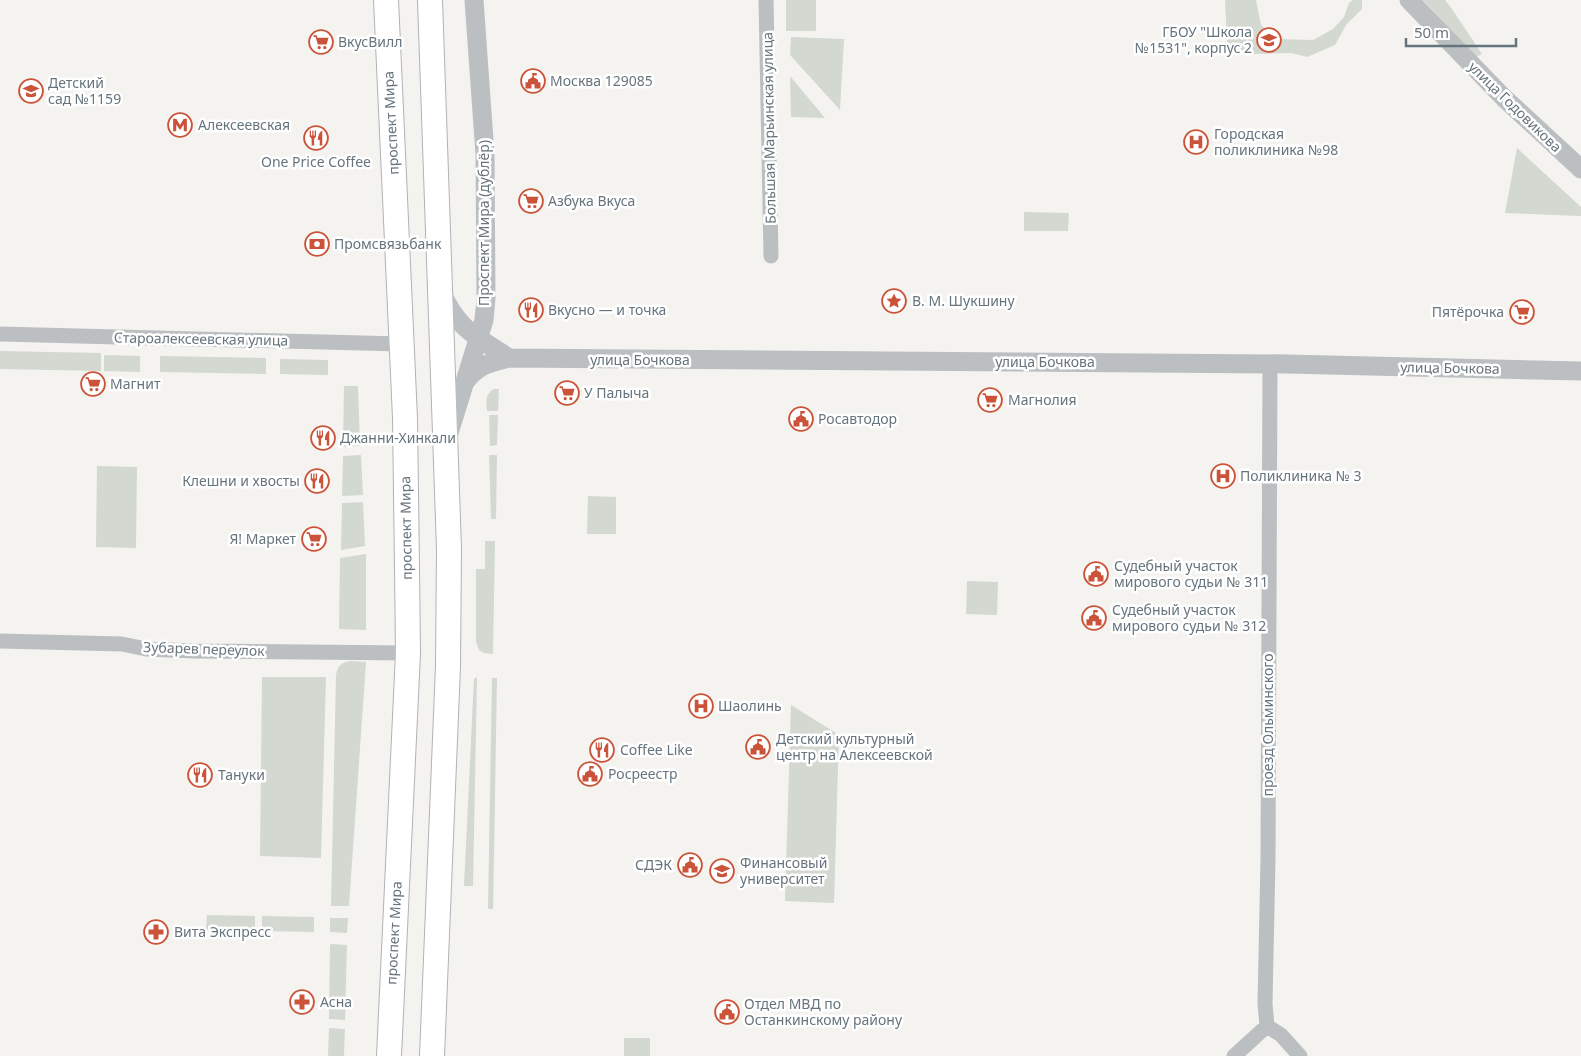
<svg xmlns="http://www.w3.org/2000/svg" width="1581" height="1056" viewBox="0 0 1581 1056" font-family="'Noto Sans',sans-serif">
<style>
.green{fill:#d3d8d0}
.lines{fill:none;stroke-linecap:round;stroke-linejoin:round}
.primary-casing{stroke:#afb3b6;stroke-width:26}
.minor{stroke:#bbbfc1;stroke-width:15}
.tertiary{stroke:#bbbfc1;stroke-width:19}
.primary{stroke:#fff;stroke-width:24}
.labels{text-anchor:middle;stroke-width:5;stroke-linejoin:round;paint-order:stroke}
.poi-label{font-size:14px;fill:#66747d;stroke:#fff;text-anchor:start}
.street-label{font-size:14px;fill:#66747d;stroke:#fff}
</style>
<rect width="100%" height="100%" fill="#f4f3f0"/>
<path class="green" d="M786,0H816V31H786Z
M1225,0H1256L1261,25L1277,39L1313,40L1333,29L1344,17L1349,3L1353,0H1362V9L1346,25L1335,45L1307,57L1291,53L1253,54L1230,48L1227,41Z
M1423,0H1445L1452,9L1482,54L1476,57Z
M791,37L844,39L840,110L790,55Z
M790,76L825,118L791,117Z
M1517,148L1581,207V216L1505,213Z
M1024,212L1069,213L1068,231H1024Z
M0,351L101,353V371L0,369Z
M104,355L140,356V372L104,371Z
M160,356L266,358V374L160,372Z
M280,359L328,360V375L280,374Z
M344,386H358L360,446L343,447Z
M494,389H499L498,411H487C486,402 485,394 494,389Z
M489,415H498L497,445L490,446Z
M361,455L363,495L342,496L343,456Z
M489,455H497L496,519H491Z
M97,466L137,467L136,548L96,547Z
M588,496L616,497V534H587Z
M363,502L365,546L341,550L342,503Z
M485,541H495L493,654L484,653L479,650L476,642V569H485Z
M366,554V630L339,629L340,558Z
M967,581L998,582L997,615L966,614Z
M351,661L366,662L349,906H331L336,676C337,667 341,662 351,661Z
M262,677H326L321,858L260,856Z
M477,677L473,886H464L474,679Z
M492,678H497L493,909H488Z
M791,705L839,735L834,903L785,901Z
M207,915L255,916V931L206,930Z
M262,916L314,917V932L262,931Z
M330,918H348L347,933L330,932Z
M330,944L347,945L345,1020L329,1019Z
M329,1028L345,1029L344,1056H328Z
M624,1038H650V1056H624Z"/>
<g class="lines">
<g class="primary-casing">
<path id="primary" d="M386,0L405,418L407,567L408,653L389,1056
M430,0L449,549L448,666L432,1056"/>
</g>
<path class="minor" d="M766,0L771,256
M0,334L401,344
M0,641L122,644L146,649L194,651L408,653
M1267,1026L1281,1035L1300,1056
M1234,1056L1267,1026L1265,1004L1268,859L1270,364"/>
<path class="tertiary" d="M1409,0L1504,98L1581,169
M441,291C458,330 476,336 509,358
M465,382C478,365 489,363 509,358L1287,364L1581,371
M449,433L484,320L486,298L485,154L474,0"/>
<use href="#primary" class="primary"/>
</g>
<defs>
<g id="school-ring" transform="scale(1.25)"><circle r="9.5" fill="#fff" stroke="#cb5339" stroke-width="1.5"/><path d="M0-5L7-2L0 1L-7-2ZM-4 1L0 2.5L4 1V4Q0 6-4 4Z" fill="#cb5339"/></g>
<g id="supermarket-ring" transform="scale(1.25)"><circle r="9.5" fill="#fff" stroke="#cb5339" stroke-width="1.5"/><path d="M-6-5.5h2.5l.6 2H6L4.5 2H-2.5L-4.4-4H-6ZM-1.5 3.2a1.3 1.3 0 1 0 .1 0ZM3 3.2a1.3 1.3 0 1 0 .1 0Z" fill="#cb5339"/></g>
<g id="civic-ring" transform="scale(1.25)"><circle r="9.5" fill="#fff" stroke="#cb5339" stroke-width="1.5"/><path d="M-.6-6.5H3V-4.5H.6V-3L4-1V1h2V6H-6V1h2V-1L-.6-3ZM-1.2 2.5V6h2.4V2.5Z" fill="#cb5339"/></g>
<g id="metro-ring" transform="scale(1.25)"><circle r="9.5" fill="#fff" stroke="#cb5339" stroke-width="1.5"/><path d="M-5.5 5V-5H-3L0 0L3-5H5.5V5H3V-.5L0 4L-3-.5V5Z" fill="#cb5339"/></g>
<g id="restaurant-ring" transform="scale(1.25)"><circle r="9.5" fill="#fff" stroke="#cb5339" stroke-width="1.5"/><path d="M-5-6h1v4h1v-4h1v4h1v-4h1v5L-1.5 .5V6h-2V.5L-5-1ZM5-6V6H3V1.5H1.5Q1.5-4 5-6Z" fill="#cb5339"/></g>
<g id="hospital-ring" transform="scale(1.25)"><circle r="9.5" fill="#fff" stroke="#cb5339" stroke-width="1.5"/><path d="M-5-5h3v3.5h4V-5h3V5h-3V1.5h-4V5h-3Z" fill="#cb5339"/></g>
<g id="bank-ring" transform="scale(1.25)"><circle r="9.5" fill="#fff" stroke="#cb5339" stroke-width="1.5"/><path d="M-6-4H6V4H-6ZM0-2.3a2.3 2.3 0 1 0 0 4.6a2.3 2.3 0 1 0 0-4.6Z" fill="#cb5339"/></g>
<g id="sight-ring" transform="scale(1.25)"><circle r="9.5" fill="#fff" stroke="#cb5339" stroke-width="1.5"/><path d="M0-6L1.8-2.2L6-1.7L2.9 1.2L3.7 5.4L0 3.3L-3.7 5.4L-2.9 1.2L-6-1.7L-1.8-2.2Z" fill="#cb5339"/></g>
<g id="university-ring" transform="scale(1.25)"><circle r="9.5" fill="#fff" stroke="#cb5339" stroke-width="1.5"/><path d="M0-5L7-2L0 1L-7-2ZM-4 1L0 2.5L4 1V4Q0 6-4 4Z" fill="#cb5339"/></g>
<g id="pharmacy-ring" transform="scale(1.25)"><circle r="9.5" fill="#fff" stroke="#cb5339" stroke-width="1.5"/><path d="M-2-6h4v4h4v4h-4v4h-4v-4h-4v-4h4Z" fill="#cb5339"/></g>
</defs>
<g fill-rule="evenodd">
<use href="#school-ring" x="1269" y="40"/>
<use href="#supermarket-ring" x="321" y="42"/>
<use href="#civic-ring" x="533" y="81"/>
<use href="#school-ring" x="31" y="91"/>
<use href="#metro-ring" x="180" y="125"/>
<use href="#restaurant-ring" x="316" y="138"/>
<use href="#hospital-ring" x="1196" y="142"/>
<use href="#supermarket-ring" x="531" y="201"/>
<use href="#bank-ring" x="317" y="244"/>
<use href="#sight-ring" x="894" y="301"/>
<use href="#restaurant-ring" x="531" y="310"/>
<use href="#supermarket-ring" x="1522" y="312"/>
<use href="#supermarket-ring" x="93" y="384"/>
<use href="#supermarket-ring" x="567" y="393"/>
<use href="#supermarket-ring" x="990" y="400"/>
<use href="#civic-ring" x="801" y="419"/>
<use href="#restaurant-ring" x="323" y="438"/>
<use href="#hospital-ring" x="1223" y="476"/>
<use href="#restaurant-ring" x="317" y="481"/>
<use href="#supermarket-ring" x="314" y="539"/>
<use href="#civic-ring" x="1096" y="574"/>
<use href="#civic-ring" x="1094" y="618"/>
<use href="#hospital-ring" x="701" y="706"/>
<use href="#civic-ring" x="758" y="747"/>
<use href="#restaurant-ring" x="602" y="750"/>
<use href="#civic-ring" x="590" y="774"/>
<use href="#restaurant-ring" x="200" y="775"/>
<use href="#civic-ring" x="690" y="865"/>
<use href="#university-ring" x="722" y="871"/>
<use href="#pharmacy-ring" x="156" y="932"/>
<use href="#pharmacy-ring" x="302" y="1002"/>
<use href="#civic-ring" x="727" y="1012"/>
</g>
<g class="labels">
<g class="poi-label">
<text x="1252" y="37" text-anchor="end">ГБОУ "Школа<tspan x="1252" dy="16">№1531", корпус 2</tspan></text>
<text x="338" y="47">ВкусВилл</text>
<text x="550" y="86">Москва 129085</text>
<text x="48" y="88">Детский<tspan x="48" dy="16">сад №1159</tspan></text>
<text x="198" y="130">Алексеевская</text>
<text x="1214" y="139">Городская<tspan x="1214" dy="16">поликлиника №98</tspan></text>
<text x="316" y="167" text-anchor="middle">One Price Coffee</text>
<text x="548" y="206">Азбука Вкуса</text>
<text x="334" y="249">Промсвязьбанк</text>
<text x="912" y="306">В. М. Шукшину</text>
<text x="548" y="315">Вкусно — и точка</text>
<text x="1504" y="317" text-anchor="end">Пятёрочка</text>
<text x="110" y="389">Магнит</text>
<text x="584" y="398">У Палыча</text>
<text x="1008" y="405">Магнолия</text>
<text x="818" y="424">Росавтодор</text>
<text x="340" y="443">Джанни-Хинкали</text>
<text x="1240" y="481">Поликлиника № 3</text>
<text x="300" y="486" text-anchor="end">Клешни и хвосты</text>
<text x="296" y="544" text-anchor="end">Я! Маркет</text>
<text x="1114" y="571">Судебный участок<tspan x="1114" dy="16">мирового судьи № 311</tspan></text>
<text x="1112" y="615">Судебный участок<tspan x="1112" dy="16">мирового судьи № 312</tspan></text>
<text x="718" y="711">Шаолинь</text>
<text x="776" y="744">Детский культурный<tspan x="776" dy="16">центр на Алексеевской</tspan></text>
<text x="620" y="755">Coffee Like</text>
<text x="608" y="779">Росреестр</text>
<text x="218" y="780">Тануки</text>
<text x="740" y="868">Финансовый<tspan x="740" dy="16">университет</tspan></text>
<text x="672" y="870" text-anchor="end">СДЭК</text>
<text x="174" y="937">Вита Экспресс</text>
<text x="320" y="1007">Асна</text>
<text x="744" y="1009">Отдел МВД по<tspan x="744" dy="16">Останкинскому району</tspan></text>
</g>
<g class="street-label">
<text transform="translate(1515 107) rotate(44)" y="5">улица Годовикова</text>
<text transform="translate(391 123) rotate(-93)" y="5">проспект Мира</text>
<text transform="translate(769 128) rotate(-91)" y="5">Большая Марьинская улица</text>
<text transform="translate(484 223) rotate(-90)" y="5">Проспект Мира (дублёр)</text>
<text transform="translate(201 339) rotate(1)" y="5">Староалексеевская улица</text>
<text x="640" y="365">улица Бочкова</text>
<text x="1045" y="367">улица Бочкова</text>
<text transform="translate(1450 368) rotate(1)" y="5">улица Бочкова</text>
<text transform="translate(406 528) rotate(-91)" y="5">проспект Мира</text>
<text transform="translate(204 649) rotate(2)" y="5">Зубарев переулок</text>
<text transform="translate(1268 725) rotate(-90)" y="5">проезд Ольминского</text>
<text transform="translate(394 933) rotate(-87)" y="5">проспект Мира</text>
</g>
</g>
<path d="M1406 38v8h110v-8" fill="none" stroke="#66747d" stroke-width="2.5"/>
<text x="1414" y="38" font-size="15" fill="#66747d" stroke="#ffffff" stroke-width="4" paint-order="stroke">50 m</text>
</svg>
